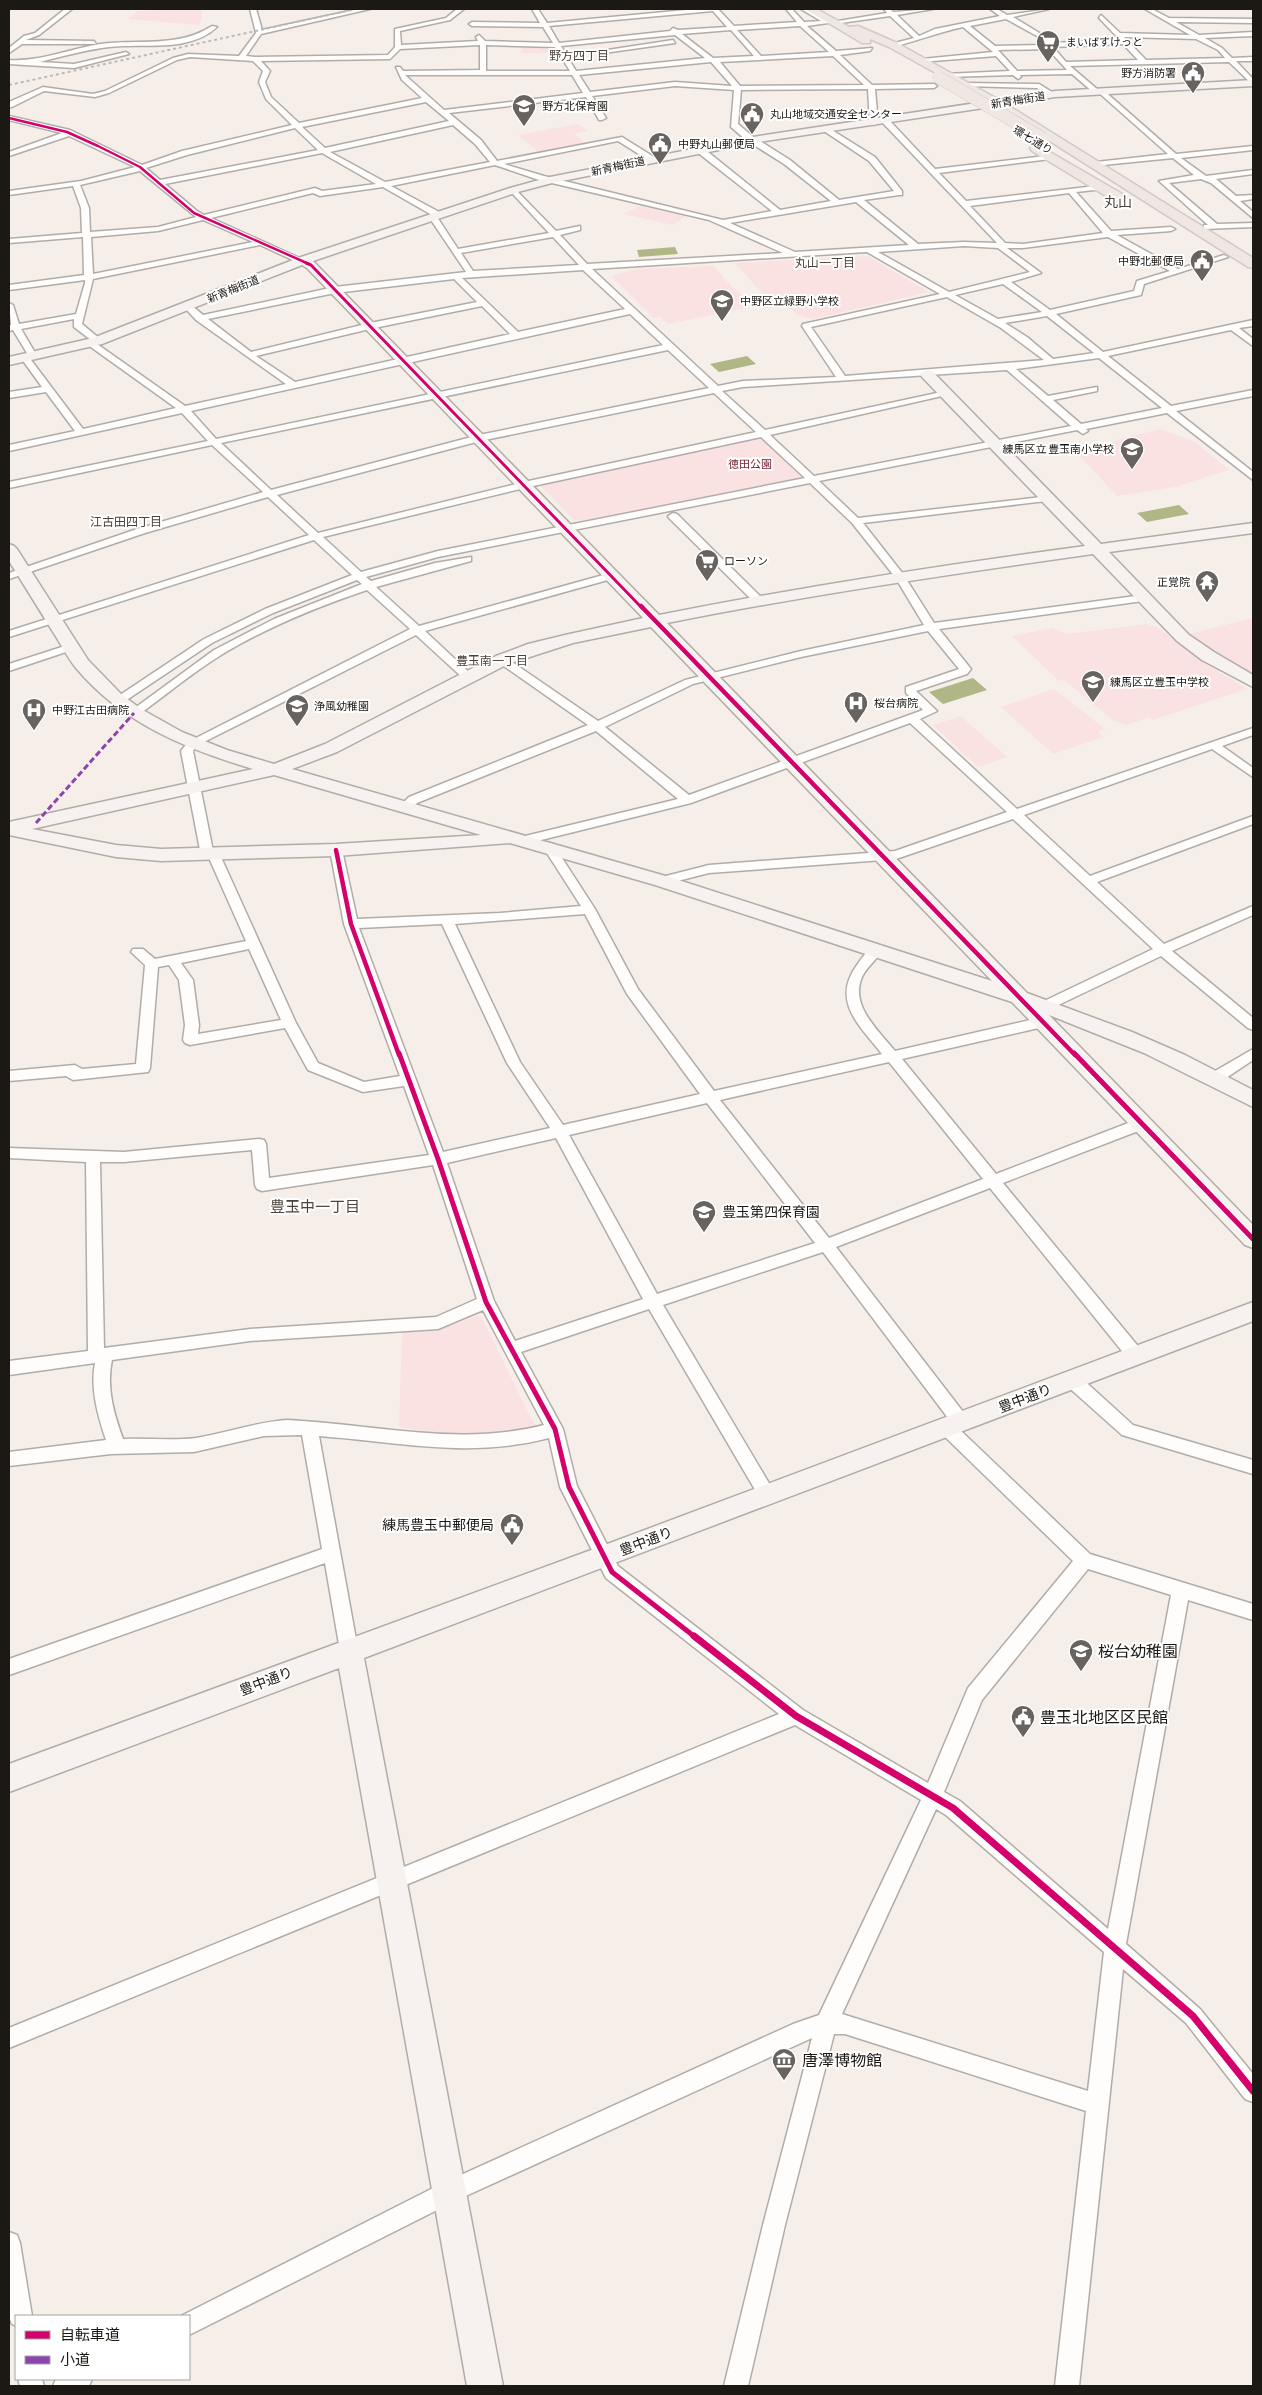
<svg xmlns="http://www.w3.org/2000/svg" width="1262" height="2395" viewBox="0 0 1262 2395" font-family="'Asap Condensed','Noto Sans JP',sans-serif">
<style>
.green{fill:#f9e2e1}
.water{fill:#b1b686}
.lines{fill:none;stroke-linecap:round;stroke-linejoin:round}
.street-casing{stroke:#b1aca8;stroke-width:3}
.secondary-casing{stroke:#b1aca8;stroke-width:3}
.primary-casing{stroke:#cecbc8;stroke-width:3}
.street{fill:#fefdfc;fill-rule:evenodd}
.secondary{fill:#f7f2ef;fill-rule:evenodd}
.primary{fill:#f0e6e2;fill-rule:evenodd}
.rail{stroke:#bcbab9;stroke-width:2;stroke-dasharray:3 3;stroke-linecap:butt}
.primary-bridge-casing{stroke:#cecbc8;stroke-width:13;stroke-linecap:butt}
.primary-bridge{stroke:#f0e6e2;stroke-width:12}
.quiet{stroke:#8e44ad;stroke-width:3;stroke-dasharray:6 3;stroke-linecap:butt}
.cycleway-far4-casing{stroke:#fff;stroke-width:4}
.cycleway-far3-casing{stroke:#fff;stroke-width:5}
.cycleway-far2-casing{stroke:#fff;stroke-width:7}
.cycleway-far1-casing{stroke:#fff;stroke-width:8}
.cycleway-casing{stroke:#fff;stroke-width:10}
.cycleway-far4{stroke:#d6006c;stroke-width:2.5}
.cycleway-far3{stroke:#d6006c;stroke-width:3}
.cycleway-far2{stroke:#d6006c;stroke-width:4.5}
.cycleway-far1{stroke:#d6006c;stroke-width:5}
.cycleway{stroke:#d6006c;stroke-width:7}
.labels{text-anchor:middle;stroke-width:4;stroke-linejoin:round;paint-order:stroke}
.far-poi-label{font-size:11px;fill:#1c1814;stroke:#fff;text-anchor:start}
.far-street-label{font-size:11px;fill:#1c1814;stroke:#fff}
.far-park-label{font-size:11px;fill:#731b2c;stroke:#fff}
.far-neighbourhood-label{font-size:12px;fill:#4d433b;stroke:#fff}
.far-quarter-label{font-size:14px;fill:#4d433b;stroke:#fff}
.poi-label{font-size:14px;fill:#1c1814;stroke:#fff;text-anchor:start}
.street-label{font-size:14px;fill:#1c1814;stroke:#fff}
.neighbourhood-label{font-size:15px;fill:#4d433b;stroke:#fff}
.near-poi-label{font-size:16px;fill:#1c1814;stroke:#fff;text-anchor:start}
</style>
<rect width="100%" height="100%" fill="#f6efe9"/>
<path class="green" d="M188,9H202V20L198,25L127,19L138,11Z
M523,46L556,47L559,53H521Z
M578,124L587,131L574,134L586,144L540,153L518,135Z
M640,206L686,216L673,225L623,214Z
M867,256L929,292L812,319L800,316L776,298L763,294L735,263Z
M714,266L730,285L755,306L668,324L660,317L654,318L611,276L636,269Z
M1160,429L1195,442L1229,470L1175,487L1117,496L1078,454L1095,451L1094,446Z
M757,438L762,439L801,477L799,479L580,521L573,519L542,487L545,483Z
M1253,618V675L1208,649L1189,634Z
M1147,624L1159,628L1204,663L1247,689L1153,720L1149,717L1127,725L1114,721L1064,680L1059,681L1012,636L1052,628L1066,634Z
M1054,689L1105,729L1098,731L1104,737L1053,754L1001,707Z
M961,716L1007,757L978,767L933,725Z
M477,1316L482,1318L535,1426C485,1442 449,1434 399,1427L402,1332L436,1331Z"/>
<path class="water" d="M675,247L678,254L639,257L637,250Z
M747,356L756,364L719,372L710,364Z
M1179,505L1189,514L1147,522L1137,513Z
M973,678L987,690L943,704L929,692Z"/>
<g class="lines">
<g class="street-casing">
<path id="street" d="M65,9H72L39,35L26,40L94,41L96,44H22L9,53V48L24,36L35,33Z
M250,9H256L262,30L359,9H370L261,34L246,56L255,57L388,55L395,47V29L446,18L457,9H464L450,20L400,31L401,45L478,41L476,37L479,35L485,41L553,43L543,27L472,26L469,24L472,22L540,23L532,9H538L547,23L697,9H718L734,26L797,22L786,9H792L804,22L821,21L801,9H808L835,22L807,26L836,51L872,48L870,51L840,55L872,85L934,84L937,86L934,88L875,89L878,123L874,125L870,123L868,89L741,90L738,124L752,136L790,160L839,200L894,191L869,161L824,131L823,129L827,127L875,157L902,191V195H899L864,200L918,244L964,242L997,243L881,121L888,119L935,169L1053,155V159H1050L939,173L966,201L1104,185V189L1076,192L1111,231L1171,227L1175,229L1171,231L1117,235L1178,269L1224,255L1228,257L1144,284L1141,295L1056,314L1103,352L1253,320V326L1239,328L1253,339V346L1231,330L1108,356L1171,406L1253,390V396L1176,411L1253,472V480L1167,413L1086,429L1088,431L1083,434L1077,430L819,481L858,518L1050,496L1051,498L1046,501L863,523L903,574L934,623L1143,595L1148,598L1143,601L939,629L971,669L967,674L916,691L937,711L920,719L1017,809L1253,728V735L1222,746L1253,768V777L1212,749L1024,815L1090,876L1253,816V824L1097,882L1164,944L1253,906V915L1172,951L1253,1018V1030L1248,1028L1161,956L1050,1009H1040L1038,1006L1040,1003L1153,949L1013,819L896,859L709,873L662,885L656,881L658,878L709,865L895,851L1007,812L910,723L691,803L525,844L519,840L521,837L678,799L596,731L417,803L410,809H402L400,806L409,797L588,725L498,662V658H506L598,721L685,680L801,651L924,625L895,577L852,523L810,483L438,557L366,577L371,581L435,563L471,557V561L376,587L419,626L607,574L611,573L616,576L615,578L425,631L472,675V679H464L416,635L196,746L193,751L213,851L218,852L220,855L296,1023L318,1063L364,1082L400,1076L344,924L330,850L332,847H340L342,850L357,919L500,913L581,906L543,847L549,843L553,844L595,909L638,989L714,1091L882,1054C859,1025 831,1001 857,965C862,958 868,948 876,946L883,950C877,959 868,966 863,975C848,1004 878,1030 895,1051L1043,1017L1050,1022L1043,1027L902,1059L996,1174L1136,1120H1146L1148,1124L1146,1128L1003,1183L1142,1351L1144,1356L1142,1361L1136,1363L1130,1361L990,1188L836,1247L967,1417L969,1422L967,1427L958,1428L1090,1554L1253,1604V1620L1188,1600L1126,1944L1200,2009L1253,2074V2102L1245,2099L1186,2023L1123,1969L1079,2386H1055L1086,2111L845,2034H834L785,2225L748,2386H724L763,2225L812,2038L457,2200L189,2335V2316H181L441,2184L793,2024L819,2015L921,1800L795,1725L9,2048V2028L779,1714L606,1578L560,1487L549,1438C468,1459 400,1442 319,1436L358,1650L355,1656L349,1658L343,1656L340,1650L325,1563L9,1675V1659L322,1549L302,1435L264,1436L194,1452L111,1454L9,1466V1452L106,1440C98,1416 90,1389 95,1363L9,1375V1361L88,1351L86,1162L9,1158V1148L124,1152L259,1139L264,1140L266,1144L269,1178L429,1155L404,1086L363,1092L308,1070L285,1028L190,1045L185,1043L183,1040L185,1025L179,980L169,965L158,967L150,1068L148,1072L73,1080L66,1076L9,1081V1071L75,1065L82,1069L136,1064L145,965L131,952L133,949H143L155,959L246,941L209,858H203L201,855L181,751L188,742L410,629L367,590C317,607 267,627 221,655C192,673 166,695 138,715H130L128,713L214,650L274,619L362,584L357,580L273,613L212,643L122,703H114V699L204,639L265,609L352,575L314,540L9,637V631L309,535L268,497L145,533L9,579V573L137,529L263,492L212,445L9,488V482L208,441L182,413L9,451V445L75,431L46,392L9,398V392L42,387L21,358L22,356H28L83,429L176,408L88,345L87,343L91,340L74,327V319L21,329L37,356L33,359L30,358L13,330L9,331V325H11L9,303L13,305L19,324L76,314L85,283V280L9,290V285L84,275L83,237L9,243V239L82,233L81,208L73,186L9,195V191L81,181L135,167L69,136L9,156V152L62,133L9,120V116L70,130L142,165L182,151L292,125L266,99L259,82L263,71L253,61L190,57L177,60L109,93L95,97L44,91L12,107H9V102L43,87L93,94L105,91L173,58L188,54L239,56L256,33ZM713,11L727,27L678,30L673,28L670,31L559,43L549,26ZM800,26L829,52L761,56L737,30ZM731,30L754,56L713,58L682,34ZM675,35L705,58L576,71L561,46ZM480,45V70L403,71L400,67H396L402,80L422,98L299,123L271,97L265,82L270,71L261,61L390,59L400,49ZM486,45L555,47L570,71H486ZM833,56L864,85L740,86L720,62ZM711,62L732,86L675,82L590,92L579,75ZM405,75H572L583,93L444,110ZM675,86L734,90L731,127L746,140L784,164L831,201L780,210L703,148H697V152L772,211L723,220L544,176L504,164L618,141L650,161L657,159L622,137L497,161L481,140L449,113L586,97L599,120H602L606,118L592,96ZM426,102L449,121L325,148L302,127ZM453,125L475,144L490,162L385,182L330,152ZM295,128L318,150L160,180L146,168L187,155ZM322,153L376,184L322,191L315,188L204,215L197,211L165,184ZM495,165L539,180L709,220L783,253L587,264L560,235L580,230V226L556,231L514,188H511V192L549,233L458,249L437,217H441V213L391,186ZM140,171L196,217L158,227L90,232L89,208L80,185ZM383,187L432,215L429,217L466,272L335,287L203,315L191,305L184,307L196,320L286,384L185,406L97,344L101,341L100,339L82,324L93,279L260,245L299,263L306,261L211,218L313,193L320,196ZM1069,193L1103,233L1023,244L1005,243L970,206ZM856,202L909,245L795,252L730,223ZM203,220L253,242L93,274L91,237L158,231ZM553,237L579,265L473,271L461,253ZM1108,237L1170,271L1137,281L1134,291L1050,310L1011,282L1041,273L1007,248H1023ZM964,246L998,248L1030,272L949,292L878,252ZM867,252L940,294L803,324L802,326L836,377L743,381L718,386L592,269ZM583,270L625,309L518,332L462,278ZM454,279L477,302L370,323L251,352L208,319L335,293ZM1003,284L1042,312L998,319L955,295ZM947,297L1001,328L1044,360L845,376L811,327ZM482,306L510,334L295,382L256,356L374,328ZM630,314L663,345L216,439L191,411ZM1047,316L1094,353L1053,359L1027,337L1005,323ZM668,350L709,388L479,435L271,490L221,443ZM1099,358L1162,408L1081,424L1053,400L1097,391V387L1048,396L1016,369ZM1007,370L1071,426L814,476L770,435L951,394L946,391L765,430L722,391L743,387ZM714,393L756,432L524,482L318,533L277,495L480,441ZM761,437L805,478L438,551L361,572L323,537L524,488ZM928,631L959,669L906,687V693L923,710L689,795L605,727L693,684L801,657ZM585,914L627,994L700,1094L563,1125L520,1062L455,924ZM442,924L507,1063L550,1128L443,1152L359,928ZM249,949L281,1020L198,1034L199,1025L193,980L181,963ZM889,1062L983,1179L829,1238L720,1100ZM707,1103L815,1243L657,1294L569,1135ZM556,1138L643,1299L515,1341L494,1301L447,1163ZM252,1150L255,1185L257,1189L262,1191L433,1165L477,1299L436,1317L250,1329L104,1348L100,1162H124ZM823,1252L951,1422L946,1420L940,1422L938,1427L940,1432L1073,1561L968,1688L928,1783L803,1710L618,1566L577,1486L563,1429L521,1352L649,1309L761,1500L767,1502L773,1500L776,1495L773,1490L663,1305ZM483,1310L544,1425C460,1447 373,1424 287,1420C256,1422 227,1433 196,1438C172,1441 147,1438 123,1439C114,1414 106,1388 112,1360L250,1341L438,1329ZM1088,1569L1171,1595L1108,1929L960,1801L944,1792L982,1700ZM936,1809L946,1815L1104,1952L1088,2091L842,2014Z
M884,9H890L893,12L933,9L897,15L919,36L935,29L1000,16L990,9H997L1007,15L1049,9L1013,17L1041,34L1049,43L1120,40L1099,18L1101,15L1120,33L1190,35L1145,9H1152L1169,18L1253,19V23L1176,22L1199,35L1253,32V36L1205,38L1222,48L1232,58L1253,57V61H1236L1253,79V85L1229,62L1070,66L1097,89H1102L1176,154L1253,146V150L1181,158L1206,176L1253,170V174L1216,179L1236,196L1253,195V199L1240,201L1253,212V218L1211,183L1201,179L1169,183L1217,224L1253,223V227L1204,229V225H1208L1159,181L1194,175L1173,158L1093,166L1092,164L1096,162L1168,154L1098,92H1093L1072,74L1020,75L1021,77L1018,79L1013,75L947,77L945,74L1010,71L996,56L920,62L922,59L993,52L963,27C939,32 917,41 893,47L891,44L914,38L890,16L841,23L838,21L887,13ZM1006,19L1037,36L1044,45L995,46L970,26ZM1124,37L1196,39L1218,50L1225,58L1146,60ZM1123,44L1138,60L1066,62L1053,47ZM1048,49L1067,70L1017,71L998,50Z
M212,26L217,27C189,53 144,43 109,47C85,50 63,56 40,62L74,64L126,52L129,54L74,68L9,64V60C40,62 69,49 100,44C138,39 178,48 212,26Z
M673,40L675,43L604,53L601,51Z
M966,83L1039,84L1055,94L1049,95L1037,88L964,86Z
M673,513L677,514L762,598V602H754L669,518L668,516Z
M71,644L77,647L75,649L9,671V664Z
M1253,1049V1060L1220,1082H1210L1208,1078L1210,1074Z
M1072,1373L1078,1375L1133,1425L1253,1460V1474L1122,1435L1066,1385L1064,1380L1066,1375Z
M9,2232L17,2235L20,2243L32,2316H16V2326L12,2324L9,2317Z
M18,2379H42L44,2386H20Z
M56,2379H92L89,2386H53Z"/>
</g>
<g class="secondary-casing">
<path id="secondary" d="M1253,80V86L1055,97L759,142L552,183L518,192L313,261L659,615C801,587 942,565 1085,546L922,377L920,374L927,370L932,371L1101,544L1253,523V533L1109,552L1189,635L1214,652L1253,675V687L1202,660L1177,641L1093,554C950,574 808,595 667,623L1027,993L1132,1032L1185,1055L1253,1090V1107L1144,1053L1049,1015L1253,1225V1248L1245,1245L1012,1002L655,885L510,843L336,856L161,861L116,857L9,835V822L253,769C186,749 122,723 76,668C67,657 61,644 53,632C39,609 24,585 9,561V544L14,546L17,549L88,660L122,695L141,709L182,732L227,750L274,764L325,744L496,656L528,644L565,635L643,618L307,268L302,265L102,344L9,365V357L93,338L298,258L510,188L550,177L759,136L1055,91ZM651,627L992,981L669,877L292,769L337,752L508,664L573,643ZM274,775L481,835L336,844L161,849L116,845L32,829Z
M1253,1302V1321L364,1658L503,2386H467L339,1668L9,1792V1764L594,1549Z"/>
</g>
<g class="primary-casing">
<path id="primary" d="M805,9H817L849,27L858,26L897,43L1001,101L1253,258V268L1248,267L993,105L889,47L870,39V43H862Z
M1036,144L1124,195L1125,198L1124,201H1114L1032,151L1030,148L1032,145Z"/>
</g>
<use href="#street" class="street"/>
<use href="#secondary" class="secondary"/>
<use href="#primary" class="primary"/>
<path class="rail" d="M9,85L356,9"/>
<g class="primary-bridge-casing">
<path id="primary-bridge" d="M938,77L1044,139"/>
</g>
<use href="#primary-bridge" class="primary-bridge"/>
<path class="quiet" d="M36,823L134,713"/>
<g class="cycleway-far4-casing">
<path id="cycleway-far4" d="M9,118L67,132L98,146L140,167L194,213L309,264"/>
</g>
<g class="cycleway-far3-casing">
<path id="cycleway-far3" d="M306,263L311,265L642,608"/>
</g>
<g class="cycleway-far2-casing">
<path id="cycleway-far2" d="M641,606L1075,1055
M336,850L351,924L399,1055"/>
</g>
<g class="cycleway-far1-casing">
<path id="cycleway-far1" d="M399,1053L438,1159L486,1302L555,1429L569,1487L612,1572L695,1637
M1074,1053L1253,1239"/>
</g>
<g class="cycleway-casing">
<path id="cycleway" d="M694,1636L796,1716L953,1808L1193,2016L1253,2091"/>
</g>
<use href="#cycleway-far4" class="cycleway-far4"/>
<use href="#cycleway-far3" class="cycleway-far3"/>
<use href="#cycleway-far2" class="cycleway-far2"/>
<use href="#cycleway-far1" class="cycleway-far1"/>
<use href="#cycleway" class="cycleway"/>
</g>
<defs>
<g id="supermarket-pin" transform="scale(1.25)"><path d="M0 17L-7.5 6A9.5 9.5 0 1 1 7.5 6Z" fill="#68635f" stroke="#fff"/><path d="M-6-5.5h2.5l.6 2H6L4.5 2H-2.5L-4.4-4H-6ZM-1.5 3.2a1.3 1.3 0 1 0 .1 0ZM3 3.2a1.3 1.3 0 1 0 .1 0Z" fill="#fff"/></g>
<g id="civic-pin" transform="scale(1.25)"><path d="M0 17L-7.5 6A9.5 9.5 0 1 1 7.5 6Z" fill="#68635f" stroke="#fff"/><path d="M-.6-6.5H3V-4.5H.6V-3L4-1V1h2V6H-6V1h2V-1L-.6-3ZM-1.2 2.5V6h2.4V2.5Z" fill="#fff"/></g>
<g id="school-pin" transform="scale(1.25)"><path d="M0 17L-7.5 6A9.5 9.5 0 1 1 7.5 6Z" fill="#68635f" stroke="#fff"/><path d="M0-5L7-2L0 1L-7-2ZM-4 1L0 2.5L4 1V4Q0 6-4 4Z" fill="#fff"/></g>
<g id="temple-pin" transform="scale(1.25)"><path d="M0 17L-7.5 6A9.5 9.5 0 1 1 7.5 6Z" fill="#68635f" stroke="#fff"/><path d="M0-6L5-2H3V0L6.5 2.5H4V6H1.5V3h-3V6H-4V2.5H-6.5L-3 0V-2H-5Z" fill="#fff"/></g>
<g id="hospital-pin" transform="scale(1.25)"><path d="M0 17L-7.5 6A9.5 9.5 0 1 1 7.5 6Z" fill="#68635f" stroke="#fff"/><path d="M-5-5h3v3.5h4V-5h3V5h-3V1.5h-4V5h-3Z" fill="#fff"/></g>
<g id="museum-pin" transform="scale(1.25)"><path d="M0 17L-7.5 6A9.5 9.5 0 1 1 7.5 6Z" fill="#68635f" stroke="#fff"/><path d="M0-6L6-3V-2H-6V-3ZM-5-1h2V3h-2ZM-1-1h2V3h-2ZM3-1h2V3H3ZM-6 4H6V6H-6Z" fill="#fff"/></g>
</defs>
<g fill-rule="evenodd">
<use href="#supermarket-pin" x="1048" y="42"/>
<use href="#civic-pin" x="1193" y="73"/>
<use href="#school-pin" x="524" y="106"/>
<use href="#civic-pin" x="752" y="114"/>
<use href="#civic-pin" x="660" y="144"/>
<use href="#civic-pin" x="1202" y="261"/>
<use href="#school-pin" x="722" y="301"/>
<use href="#school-pin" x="1132" y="449"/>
<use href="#supermarket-pin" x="707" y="561"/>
<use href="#temple-pin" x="1207" y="582"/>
<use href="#school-pin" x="1093" y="682"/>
<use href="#hospital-pin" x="856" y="703"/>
<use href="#school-pin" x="297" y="706"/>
<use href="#hospital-pin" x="34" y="710"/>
<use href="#school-pin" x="704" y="1212"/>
<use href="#civic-pin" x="512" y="1525"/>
<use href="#school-pin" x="1081" y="1651"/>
<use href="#civic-pin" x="1023" y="1717"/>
<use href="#museum-pin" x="784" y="2060"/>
</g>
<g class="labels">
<g class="far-poi-label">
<text x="1066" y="46">まいばすけっと</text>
<text x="1176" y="77" text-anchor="end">野方消防署</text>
<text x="542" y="110">野方北保育園</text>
<text x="770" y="118">丸山地域交通安全センター</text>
<text x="678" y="148">中野丸山郵便局</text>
<text x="1184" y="265" text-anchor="end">中野北郵便局</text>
<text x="740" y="305">中野区立緑野小学校</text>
<text x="1114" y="453" text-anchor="end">練馬区立 豊玉南小学校</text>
<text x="724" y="565">ローソン</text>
<text x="1190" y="586" text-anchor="end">正覚院</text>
<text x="1110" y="686">練馬区立豊玉中学校</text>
<text x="874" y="707">桜台病院</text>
<text x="314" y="710">浄風幼稚園</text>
<text x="52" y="714">中野江古田病院</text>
</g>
<g class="far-street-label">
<text transform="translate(1018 100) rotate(-9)" y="4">新青梅街道</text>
<text transform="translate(1033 140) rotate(31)" y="4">環七通り</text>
<text transform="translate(618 166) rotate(-12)" y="4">新青梅街道</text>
<text transform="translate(233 289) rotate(-22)" y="4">新青梅街道</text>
</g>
<g class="far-park-label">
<text x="750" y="468">徳田公園</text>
</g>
<g class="far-neighbourhood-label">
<text x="579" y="60">野方四丁目</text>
<text x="825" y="267">丸山一丁目</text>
<text x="126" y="526">江古田四丁目</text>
<text x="492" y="665">豊玉南一丁目</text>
</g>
<g class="far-quarter-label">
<text x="1118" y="207">丸山</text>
</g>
<g class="poi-label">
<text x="722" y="1217">豊玉第四保育園</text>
<text x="494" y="1530" text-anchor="end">練馬豊玉中郵便局</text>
</g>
<g class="street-label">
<text transform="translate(1025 1398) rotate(-21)" y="5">豊中通り</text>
<text transform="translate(646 1541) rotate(-21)" y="5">豊中通り</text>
<text transform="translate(266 1681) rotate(-21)" y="5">豊中通り</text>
</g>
<g class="neighbourhood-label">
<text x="315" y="1212">豊玉中一丁目</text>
</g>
<g class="near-poi-label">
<text x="1098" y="1657">桜台幼稚園</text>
<text x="1040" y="1723">豊玉北地区区民館</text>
<text x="802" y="2066">唐澤博物館</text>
</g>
</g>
<rect width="1262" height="2395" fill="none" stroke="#1c1814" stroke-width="20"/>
<rect x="15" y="2315" width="175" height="65" fill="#ffffff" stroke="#a4a3a1"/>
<rect x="25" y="2331" width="25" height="8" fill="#d6006c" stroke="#a4a3a1"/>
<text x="60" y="2340" font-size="15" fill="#1c1814">自転車道</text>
<rect x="25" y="2356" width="25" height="8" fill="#8e44ad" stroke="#a4a3a1"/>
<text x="60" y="2365" font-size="15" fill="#1c1814">小道</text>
</svg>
